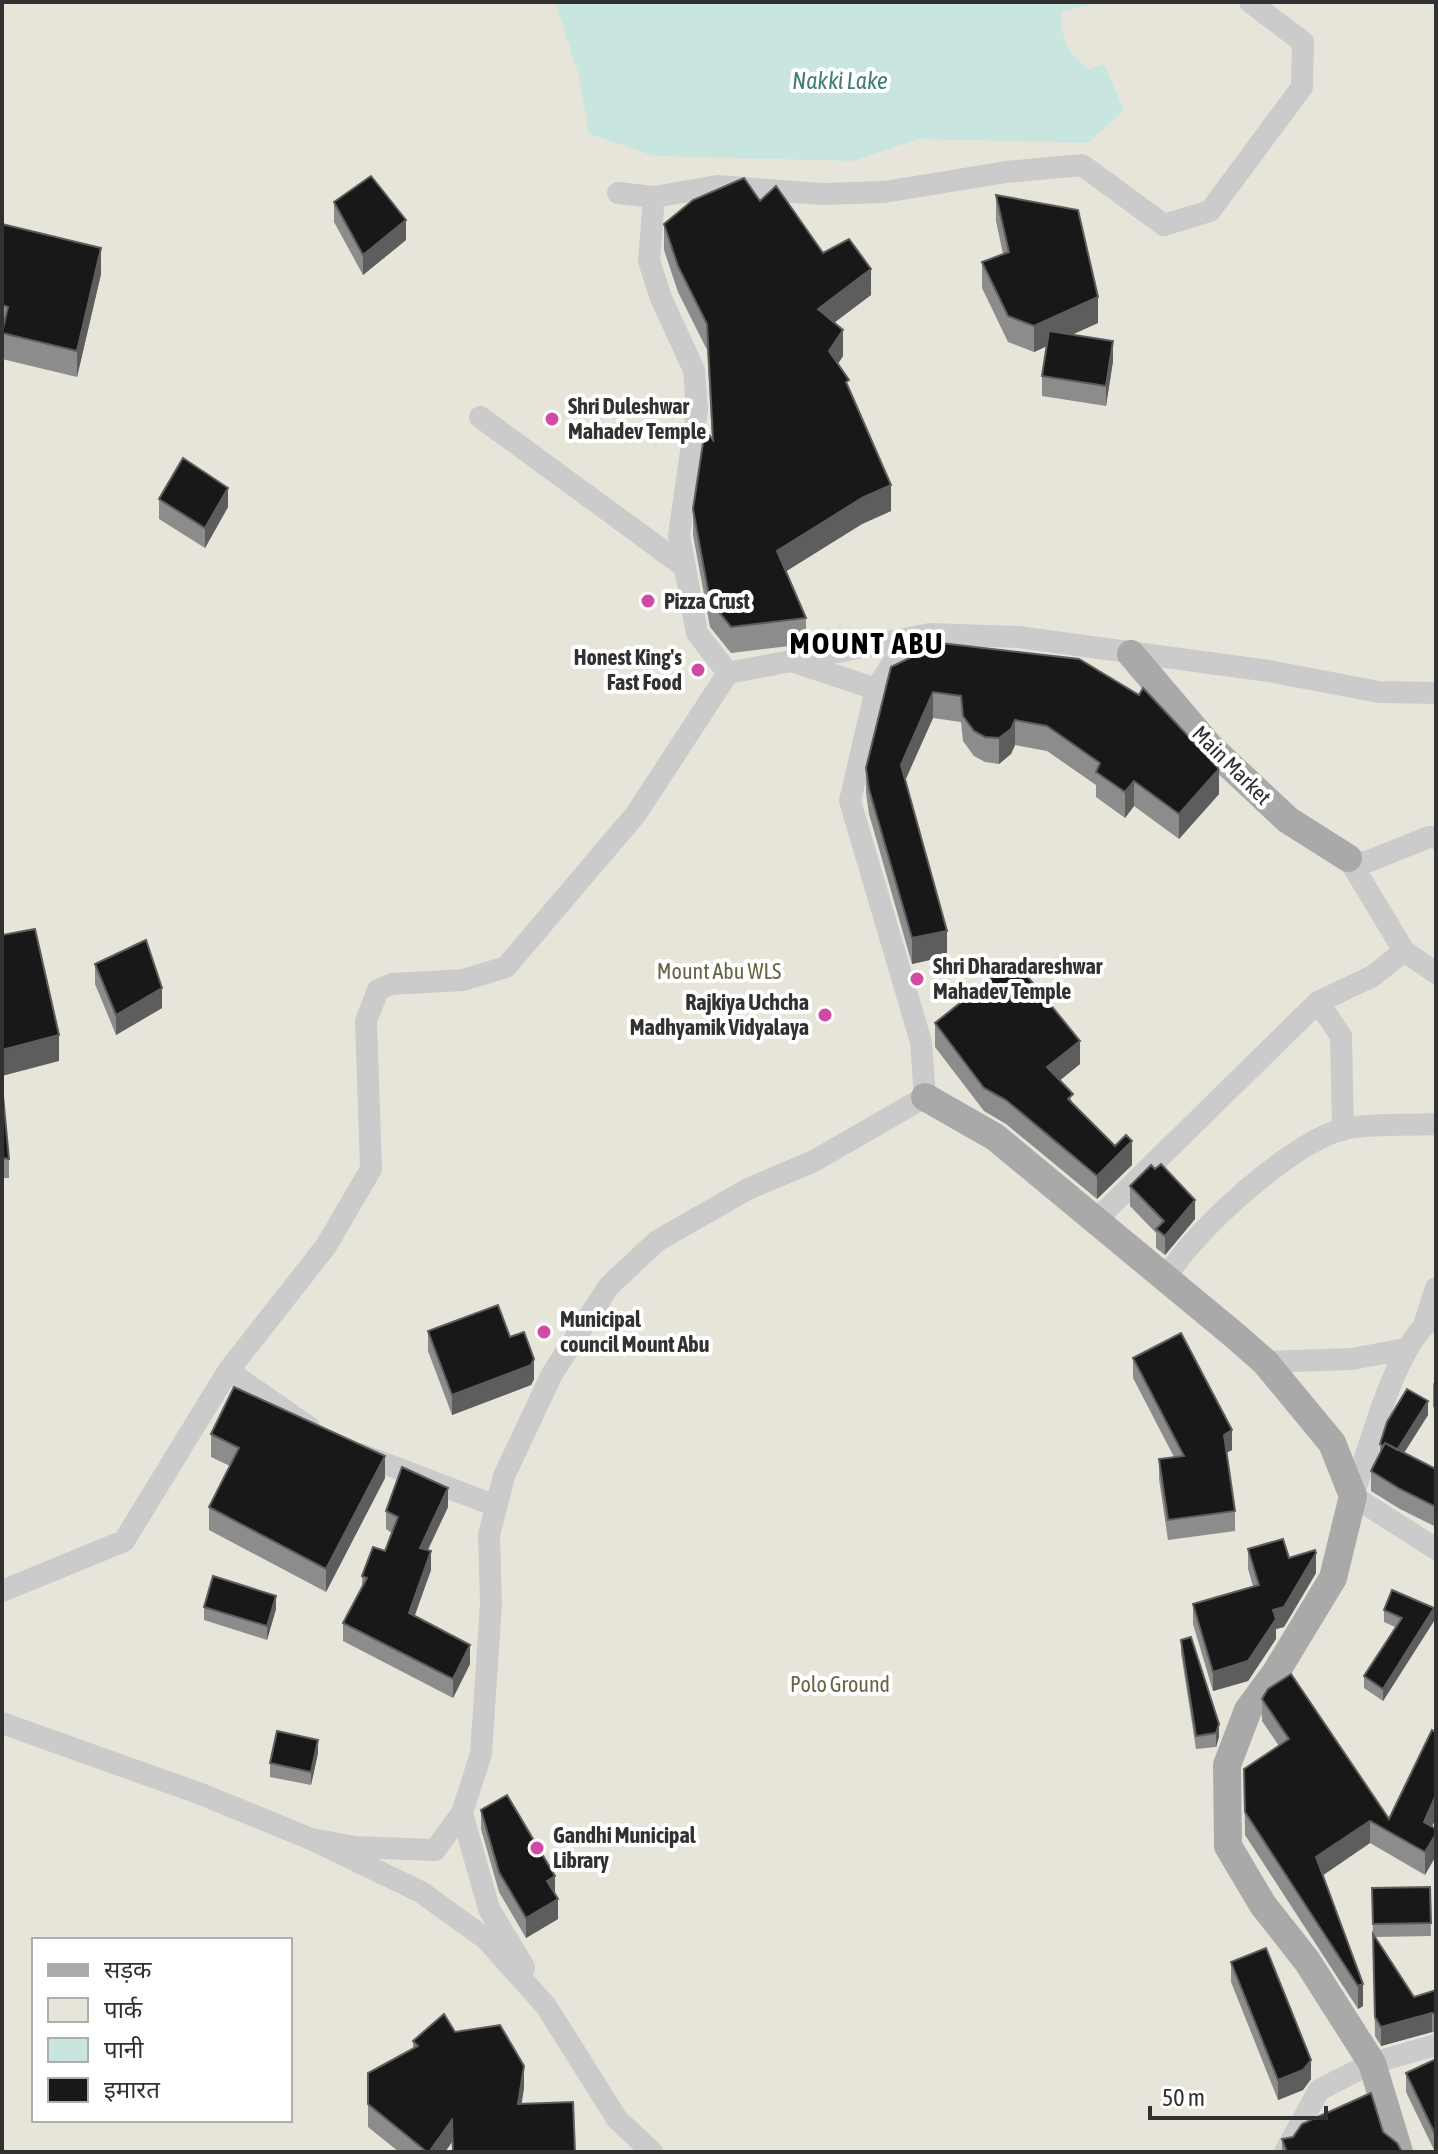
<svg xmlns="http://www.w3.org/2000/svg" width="1438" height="2154" viewBox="0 0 1438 2154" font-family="'Asap Condensed','Noto Sans Devanagari',sans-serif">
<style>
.green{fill:#e7e5da;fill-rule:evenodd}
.water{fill:#c9e5e0}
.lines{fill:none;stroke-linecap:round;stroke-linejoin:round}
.minor{stroke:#cbcbcb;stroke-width:22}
.major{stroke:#a9a9a9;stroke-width:28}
.wall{fill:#8c8c8c}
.shaded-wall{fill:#5d5d5d}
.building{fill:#181818;stroke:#5d5d5d;stroke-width:2}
.poi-dot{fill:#d249a4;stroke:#fff;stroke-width:3}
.labels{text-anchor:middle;stroke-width:8;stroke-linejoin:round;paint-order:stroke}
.poi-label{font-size:22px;font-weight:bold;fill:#313131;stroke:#fff;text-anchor:start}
.street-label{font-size:22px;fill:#313131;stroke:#fff}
.park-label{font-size:22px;fill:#676543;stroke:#fff}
.water-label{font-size:24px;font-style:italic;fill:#427e71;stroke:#fff}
.district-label{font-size:30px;font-weight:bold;letter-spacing:2px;fill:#000;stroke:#fff}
</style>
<rect width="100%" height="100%" fill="#fff"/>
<path class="green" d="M2,2H1436V2152H2ZM34,1940H290V2120H34Z"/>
<path class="water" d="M555,2H1101L1062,12C1060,39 1068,52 1088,69L1104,64L1124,110L1088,143L918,139L853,161L654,156L589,134L579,76Z"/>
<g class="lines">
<path class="minor" d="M618,193L654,197L717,186L822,194L884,192L1006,172L1082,165L1164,225L1210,211L1302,87L1303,42L1250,2
M654,197L649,261L661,298L694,370L697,410L679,535L697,633L728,673
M480,417L685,567
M794,662L876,689
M1348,858L1404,951L1436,973
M1348,858L1364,863L1429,837L1436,838
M1318,1002L1341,1036L1343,1130
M1095,1221L1318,1002L1373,976L1404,951
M1165,1280C1190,1234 1292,1141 1344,1129C1373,1123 1407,1126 1436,1124
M1436,1318C1398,1333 1367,1455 1353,1496L1436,1549
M1425,1322L1436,1288
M1265,1362L1352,1359L1405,1349
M228,1371L309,1427
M360,1454L496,1506
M2,1591L124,1541L228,1371L326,1246L371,1169L366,1021L378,990L392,984L463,980L506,967L636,814L728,673L930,634L1018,637L1269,671L1379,692L1436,693
M2,1723L201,1794L311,1839L421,1892L486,1939L546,2006L617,2119L652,2152
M462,1813L489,1909L524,1967
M311,1839L356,1847L435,1850L462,1813L481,1754L491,1604L489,1535L504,1476L552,1374L609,1286L657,1241L748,1189L814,1161L925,1097L921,1042L850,801L876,689L907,641
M1285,2152L1319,2090L1372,2063L1436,2045"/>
<path class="major" d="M1131,654L1210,747L1288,820L1348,858
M925,1097L995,1137L1233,1334L1265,1362L1332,1443L1353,1496L1333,1578L1276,1672L1248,1710L1227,1765L1228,1846L1263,1905L1307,1961L1372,2063L1399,2152"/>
</g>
<path class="wall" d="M996,195L1098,323L1072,334L1113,361L1106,406L1042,396V376L1047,346L1034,352L1008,342L982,288V262L1003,254L996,221Z
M760,201L871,295L834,322L843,356L838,364L849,389L891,511L862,524L786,571L806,618V644L731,653L710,627L693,535V509L712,438L707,350L678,292L664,250V224Z
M334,202L406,240L363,275L334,222Z
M2,224L101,274L77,377L2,359Z
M159,499L228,507L205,548L159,519Z
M940,643L1219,794L1179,839L1134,806L1125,818L1096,797V785L1047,751L1015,745L1011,754L999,764L985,762L974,756L963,741L961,722L933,718L905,780L947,956L912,964L869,814L866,793V768Z
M95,964L162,1008L116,1035L95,984Z
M935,1023L1080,1064L1060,1080L1073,1103L1132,1165L1097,1199L1006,1124L984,1111L935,1047Z
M2,1085L9,1159V1178H2Z
M1155,1169L1195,1219L1165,1255L1156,1248V1233L1130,1206V1186Z
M428,1331L510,1337L534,1379L531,1385L452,1415L428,1351Z
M1133,1358L1232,1450L1226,1453L1235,1511V1531L1168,1540L1159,1479V1459L1174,1457L1133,1378Z
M1436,1379V1409L1433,1407V1384Z
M1428,1415L1404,1453L1436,1469V1527L1400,1509L1371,1491V1471L1380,1453V1444Z
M211,1434L385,1478L326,1592L209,1530V1507L230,1466L211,1457Z
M448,1507L428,1550L431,1570L414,1616L470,1664L453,1698L343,1641V1623L362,1587V1576L385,1551L392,1533L386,1529V1511Z
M1248,1549L1289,1558L1316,1573L1284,1627L1276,1629V1639L1248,1681L1213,1691L1193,1624V1604L1253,1586L1248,1569Z
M204,1607L276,1609L267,1640L204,1620Z
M1384,1610L1434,1621L1383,1701L1364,1688V1676L1395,1627L1384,1622Z
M1181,1640L1219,1737L1216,1747L1196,1749L1181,1653Z
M1262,1699L1389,1819L1436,1733V1818L1432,1826L1425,1875L1370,1843L1323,1875L1363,1984V2006L1358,2009L1245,1835L1244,1769L1279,1746L1262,1721Z
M318,1753L311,1785L270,1777V1763Z
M481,1810L555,1894L558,1919L526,1938L499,1892L481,1829Z
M1430,1887L1431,1936L1375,1937L1414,1997L1436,1990V2033L1432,2032L1381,2046L1375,2036L1372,1888Z
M1231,1962L1311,2079L1303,2090L1278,2100L1231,1982Z
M455,2032L524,2088L521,2104L575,2152H452V2142L445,2152H399L368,2127V2073L413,2048V2041Z
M1436,2059V2152H1435L1406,2092V2073Z
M1383,2132L1402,2152H1282V2139Z"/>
<path class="shaded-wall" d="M406,220V240L363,275V255Z
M101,248V274L77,377V351Z
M871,269V295L818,335V309Z
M1098,297V323L1034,352V326Z
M843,330V356L829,377V351Z
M1113,341V361L1106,406V386Z
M891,485V511L862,524L777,577V551L862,498Z
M228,488V507L205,548V528Z
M933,692V718L901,790V765Z
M1015,720V745L1011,754L999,764V738Z
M1219,769V794L1179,839V814Z
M1134,781V806L1125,818V792Z
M947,931V956L912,964V938Z
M162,988V1008L116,1035V1015Z
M59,1035V1061L2,1076V1050Z
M1080,1041V1064L1047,1091V1067Z
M1132,1141V1165L1097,1199V1176Z
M1195,1200V1219L1165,1255V1236Z
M534,1359V1379L531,1385L452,1415V1395Z
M1428,1401V1415L1395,1467V1453Z
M1232,1430V1450L1224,1454V1435Z
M385,1456V1478L326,1592V1569Z
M448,1488V1507L420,1566V1548Z
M431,1551V1570L409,1632V1613Z
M1316,1553V1573L1284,1627L1276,1629V1639L1248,1681L1213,1691V1672L1273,1610Z
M276,1596V1609L267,1640V1626Z
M1434,1608V1621L1383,1701V1689Z
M470,1645V1664L453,1698V1679Z
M1219,1724V1737L1216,1747V1733Z
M318,1740V1753L311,1785V1772Z
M1436,1795V1818L1424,1844V1822Z
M1370,1821V1843L1316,1880V1857Z
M1436,1834V1856L1425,1875V1852Z
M555,1876V1895L547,1881Z
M558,1899V1919L526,1938V1918Z
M1363,1984V2006L1358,2009V1986Z
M1432,2013V2032L1381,2046V2027Z
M1311,2060V2079L1303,2090L1278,2100V2080Z
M524,2066V2088L518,2127V2104Z
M452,2120V2142L445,2152H429Z"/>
<path class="building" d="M371,176L406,220L363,255L334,202Z
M744,178L760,201L776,186L823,253L849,239L871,269L818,309L843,330L829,351L849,380L846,382L891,485L862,498L777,551L806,618L731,627L710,601L693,509L705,430L713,440L707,324L678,266L664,224L693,200Z
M996,195L1078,210L1098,297L1034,326L1008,316L982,262L1009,252Z
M2,224L101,248L77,351L2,333L8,307L2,305Z
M1049,331L1113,341L1106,386L1042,376Z
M183,458L228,488L205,528L159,499Z
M940,643L1079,659L1139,695L1143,688L1219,769L1179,814L1134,781L1125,792L1096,772L1100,763L1047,726L1015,720L1011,729L999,738L985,737L974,731L963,716L961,696L933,692L901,765L947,931L912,938L869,789L866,768L891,667Z
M35,929L59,1035L2,1050V935Z
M146,940L162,988L116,1015L95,964Z
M1014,960L1080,1041L1047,1067L1073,1094L1068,1099L1115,1146L1126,1135L1132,1141L1097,1176L1006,1100L984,1088L935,1023Z
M2,1085L9,1159L2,1158Z
M1161,1164L1195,1200L1165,1236L1156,1229L1164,1221L1130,1186L1151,1165L1155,1169Z
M498,1305L510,1337L524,1332L534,1359L531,1365L452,1395L428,1331Z
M1181,1333L1232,1430L1224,1435L1235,1511L1168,1520L1159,1459L1184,1456L1133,1358Z
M234,1387L385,1456L326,1569L209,1507L239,1448L211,1434Z
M1407,1389L1428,1401L1397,1450L1385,1443L1383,1446L1380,1444L1387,1422Z
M1385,1443L1436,1469V1507L1400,1489L1371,1471Z
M402,1467L448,1488L420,1548L431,1551L409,1613L470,1645L453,1679L343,1623L367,1578L362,1576L373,1547L385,1551L398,1517L386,1511Z
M1283,1539L1289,1558L1315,1550L1316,1553L1284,1607L1273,1610L1276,1619L1248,1661L1213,1672L1193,1604L1259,1585L1248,1549Z
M213,1576L276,1596L267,1626L204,1607Z
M1392,1590L1434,1608L1383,1689L1364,1676L1402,1618L1384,1610Z
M1191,1637L1219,1724L1216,1733L1196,1736L1181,1640Z
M1291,1674L1389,1819L1432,1730L1436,1733V1795L1424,1822L1436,1829V1834L1425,1852L1370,1821L1316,1857L1363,1984L1358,1986L1245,1812L1244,1769L1289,1739L1262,1699L1268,1689Z
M277,1731L318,1740L311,1772L270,1763Z
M507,1795L555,1876L547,1881L558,1899L526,1918L499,1872L481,1810Z
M1430,1887L1431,1923L1373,1924L1372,1888Z
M1373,1934L1414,1997L1436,1990V2014L1432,2013L1381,2027L1375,2017Z
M1266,1948L1311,2060L1303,2070L1278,2080L1231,1962Z
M444,2014L455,2032L500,2025L524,2066L518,2104L573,2102L575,2152H453L452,2120L429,2152H427L368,2104V2073L418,2046L413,2041Z
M1436,2059V2136L1406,2073Z
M1371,2093L1383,2132L1397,2143L1402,2152H1287L1282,2139L1293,2137L1302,2124Z"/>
<g class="poi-dot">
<circle cx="552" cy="419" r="8"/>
<circle cx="648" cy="601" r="8"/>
<circle cx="698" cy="670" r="8"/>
<circle cx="917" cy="979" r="8"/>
<circle cx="825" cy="1015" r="8"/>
<circle cx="544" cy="1332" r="8"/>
<circle cx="537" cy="1848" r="8"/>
</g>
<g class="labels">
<g class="poi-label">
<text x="568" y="414">Shri Duleshwar<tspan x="568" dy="25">Mahadev Temple</tspan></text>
<text x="664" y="609">Pizza Crust</text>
<text x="682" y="665" text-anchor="end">Honest King's<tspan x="682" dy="25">Fast Food</tspan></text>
<text x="933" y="974">Shri Dharadareshwar<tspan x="933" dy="25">Mahadev Temple</tspan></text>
<text x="809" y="1010" text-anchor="end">Rajkiya Uchcha<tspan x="809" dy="25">Madhyamik Vidyalaya</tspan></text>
<text x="560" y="1327">Municipal<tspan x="560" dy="25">council Mount Abu</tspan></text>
<text x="553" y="1843">Gandhi Municipal<tspan x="553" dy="25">Library</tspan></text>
</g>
<g class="street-label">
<text transform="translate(1232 765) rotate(45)" y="8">Main Market</text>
</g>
<g class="park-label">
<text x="719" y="979">Mount Abu WLS</text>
<text x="840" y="1692">Polo Ground</text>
</g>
<g class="water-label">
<text x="840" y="89">Nakki Lake</text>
</g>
<g class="district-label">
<text x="867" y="654">MOUNT ABU</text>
</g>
</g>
<rect width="1438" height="2154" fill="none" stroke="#313131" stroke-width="8"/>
<rect x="32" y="1938" width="260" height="184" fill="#ffffff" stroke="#adadad" stroke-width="2"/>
<rect x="48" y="1964" width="40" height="12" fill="#a9a9a9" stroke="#adadad" stroke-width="2"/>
<text x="104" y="1978" font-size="24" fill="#313131">सड़क</text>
<rect x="48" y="1998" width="40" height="24" fill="#e7e5da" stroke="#adadad" stroke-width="2"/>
<text x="104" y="2018" font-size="24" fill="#313131">पार्क</text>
<rect x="48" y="2038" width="40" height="24" fill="#c9e5e0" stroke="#adadad" stroke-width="2"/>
<text x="104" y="2058" font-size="24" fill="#313131">पानी</text>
<rect x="48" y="2078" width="40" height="24" fill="#181818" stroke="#adadad" stroke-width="2"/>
<text x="104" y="2098" font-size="24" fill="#313131">इमारत</text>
<path d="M1150 2106v12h176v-12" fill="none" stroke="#313131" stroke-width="4"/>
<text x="1162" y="2106" font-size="24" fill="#313131" stroke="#ffffff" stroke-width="6" paint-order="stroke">50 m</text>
</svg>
